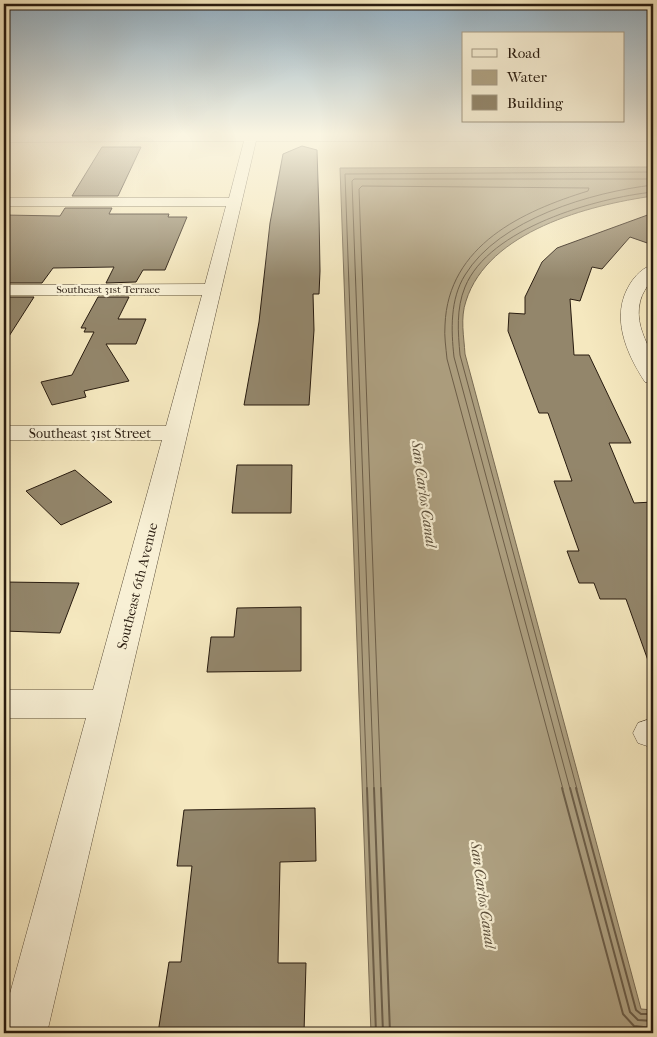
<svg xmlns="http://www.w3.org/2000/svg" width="657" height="1037" viewBox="0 0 657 1037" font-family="'IM FELL French Canon',serif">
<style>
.water{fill:#afa283;stroke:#796c55}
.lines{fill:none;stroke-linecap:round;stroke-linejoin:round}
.shore-far1{stroke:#6c5e49;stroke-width:1}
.shore{stroke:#6c5e49;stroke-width:2}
.building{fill:#93866b;stroke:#281b0f}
.minor-casing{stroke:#5b4e3b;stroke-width:1}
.minor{fill:#f8f0d5;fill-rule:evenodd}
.labels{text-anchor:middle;stroke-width:4.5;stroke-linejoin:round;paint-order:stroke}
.far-street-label{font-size:11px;fill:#281b0f;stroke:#f8f0d5}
.street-label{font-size:14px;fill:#281b0f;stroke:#f8f0d5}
.water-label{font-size:15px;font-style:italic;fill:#5e513d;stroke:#f8f0d5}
</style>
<rect width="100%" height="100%" fill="#f5e8bf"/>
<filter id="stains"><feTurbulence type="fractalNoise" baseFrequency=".004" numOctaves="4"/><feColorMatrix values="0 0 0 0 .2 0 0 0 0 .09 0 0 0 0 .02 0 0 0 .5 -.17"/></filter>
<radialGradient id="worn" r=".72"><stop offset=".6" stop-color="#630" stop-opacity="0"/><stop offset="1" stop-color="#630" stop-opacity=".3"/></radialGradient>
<path class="water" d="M653,167V196C589,205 488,231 466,301C460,318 464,337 465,354L641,1009L653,1010V1033H371L340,168Z"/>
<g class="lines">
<path class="shore-far1" d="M367,789L345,174L653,172
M374,789L352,181L354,179H653
M381,789L359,189L362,186L589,188L588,191C523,211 448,245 445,325C444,336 446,348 447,359L563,789
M570,789L454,357C451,330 450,299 465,275C499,219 592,192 653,185
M577,789L460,355C458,332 456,309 465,287C489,228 596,198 653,192"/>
<path class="shore" d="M367,788L376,1033
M374,788L383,1033
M381,788L390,1033
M562,788L623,1014L634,1026L653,1028
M570,788L630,1012L638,1020L653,1021
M576,788L636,1010L641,1014H653"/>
</g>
<path class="building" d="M302,146L317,150L319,213L320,271L319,294H313L314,330L309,405H244L259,322L270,223L283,154Z
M102,147H141L118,196H72Z
M65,208H112L109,214H169L168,217H187L165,270H143L136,282L106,283L114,267L53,268L42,283H4V215L60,216Z
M653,213V245L630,237L602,269L592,267L580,301L570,299L574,355H589L631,443H609L634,503L653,502V665L650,666L626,599H600L594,583H579L567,551H579L554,481H572L548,413H539L508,331L509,313L525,314V297L542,262L557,248Z
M4,297H34L4,344Z
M98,297H129L118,319H146L136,344H106L129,381L84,391L86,397L52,405L41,382L72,375L94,332H84L86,328H81Z
M237,465H292L291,513H232Z
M75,470L112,502L61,525L26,491Z
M4,582L79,583L60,633L4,631Z
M301,607V671L207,672L211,637H234L237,608Z
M315,808L316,861L280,862L278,963H306L304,1033H158L169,962H181L192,866H177L184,810Z"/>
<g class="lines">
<g class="minor-casing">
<path id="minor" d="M4,134H653V141H256L47,1033H4V1015L86,718H4V690H93L162,440H4V426H166L202,295H4V285L205,284L226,206H4V198H229L244,141L4,142Z
M653,265C654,286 641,287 639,308C637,326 646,340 652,356C655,364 654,376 653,384L645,382C626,353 610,316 630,284C635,276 643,267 653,265Z
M653,718V748L638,743L633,733L638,723Z"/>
</g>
<use href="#minor" class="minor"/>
</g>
<linearGradient id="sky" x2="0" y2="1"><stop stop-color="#91adc0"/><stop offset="0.48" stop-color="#faf5e2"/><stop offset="1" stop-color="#faf5e2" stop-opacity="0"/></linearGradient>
<rect width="657" height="279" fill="url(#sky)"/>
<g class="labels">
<g class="far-street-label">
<text x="108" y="293">Southeast 31st Terrace</text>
</g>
<g class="street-label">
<text x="90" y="438">Southeast 31st Street</text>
<text transform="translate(137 586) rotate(-76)" y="5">Southeast 6th Avenue</text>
</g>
<g class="water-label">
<text transform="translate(424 494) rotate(82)" y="5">San Carlos Canal</text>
<text transform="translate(483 895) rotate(82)" y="5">San Carlos Canal</text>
</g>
</g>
<rect width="657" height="1037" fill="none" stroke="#f5e8bf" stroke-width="20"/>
<rect x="5" y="5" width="647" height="1027" fill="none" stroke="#281b0f" stroke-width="2.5"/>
<rect x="10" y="10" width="637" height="1017" fill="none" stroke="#281b0f"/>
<rect x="462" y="32" width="162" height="90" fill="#f8f0d5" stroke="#a59b86"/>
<rect x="472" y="49" width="25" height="8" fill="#f8f0d5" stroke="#a59b86"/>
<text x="507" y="58" font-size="15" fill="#281b0f">Road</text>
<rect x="472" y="70" width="25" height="15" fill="#afa283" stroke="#a59b86"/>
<text x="507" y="82" font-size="15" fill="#281b0f">Water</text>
<rect x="472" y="95" width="25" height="15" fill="#93866b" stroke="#a59b86"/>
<text x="507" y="108" font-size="15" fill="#281b0f">Building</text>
<rect width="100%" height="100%" filter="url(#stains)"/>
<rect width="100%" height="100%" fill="url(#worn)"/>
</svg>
